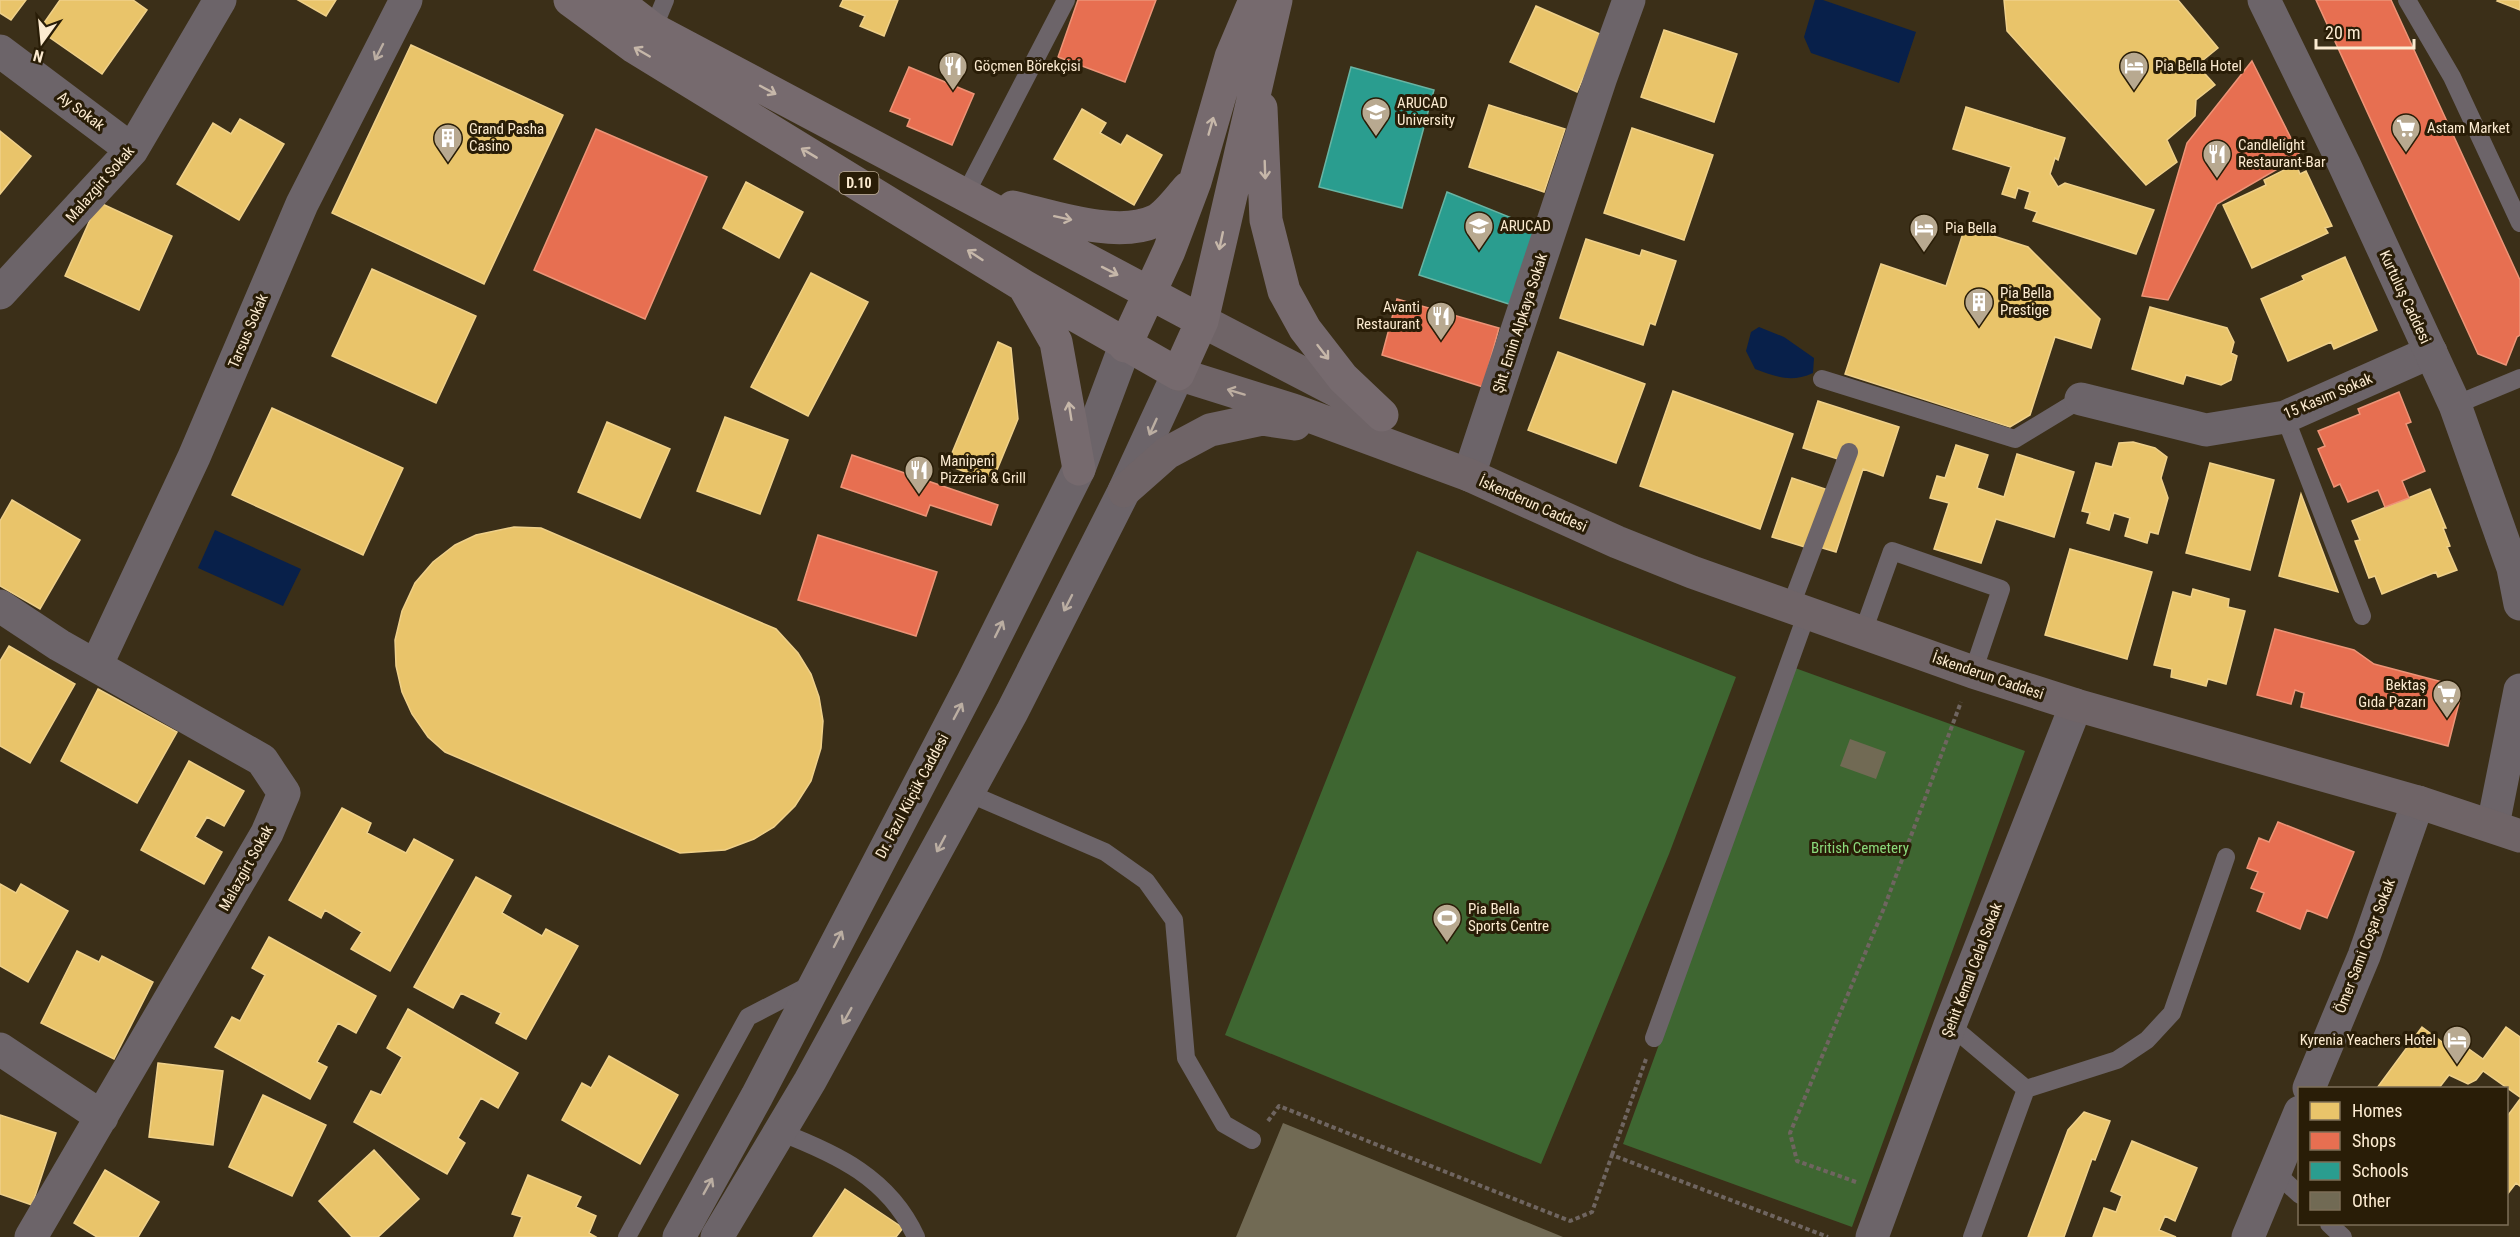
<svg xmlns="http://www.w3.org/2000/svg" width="2520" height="1237" viewBox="0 0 2520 1237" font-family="'Roboto Condensed',sans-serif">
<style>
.green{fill:#3e6631}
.water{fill:#08204a}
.homes{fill:#e9c46a;stroke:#efd089;stroke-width:1.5}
.shops{fill:#e76f51;stroke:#ed9477;stroke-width:1.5}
.schools{fill:#2a9d8f;stroke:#69b4a3;stroke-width:1.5}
.building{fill:#716a54}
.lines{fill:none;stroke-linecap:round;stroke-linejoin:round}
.path{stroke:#6f6560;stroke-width:4;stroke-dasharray:4.5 3;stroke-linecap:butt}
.service{stroke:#6c6469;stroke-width:18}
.minor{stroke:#6c6469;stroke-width:33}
.tertiary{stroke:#6c6469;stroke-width:33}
.secondary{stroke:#6f6467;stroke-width:33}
.primary{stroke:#766a6e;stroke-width:33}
.oneway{stroke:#bbaea2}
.oneway2{stroke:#c6b7a9}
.oneway3{stroke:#bdaea1}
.labels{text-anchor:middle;stroke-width:6;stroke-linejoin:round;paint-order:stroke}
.shield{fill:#291d07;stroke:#bdad94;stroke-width:1.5}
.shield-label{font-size:14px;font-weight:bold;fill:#fcebd1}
.poi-label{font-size:15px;fill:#fcebd1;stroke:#291d07;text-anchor:start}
.street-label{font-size:15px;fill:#fcebd1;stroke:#291d07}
.park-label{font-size:15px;fill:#8bda7b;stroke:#291d07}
</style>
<rect width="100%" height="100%" fill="#3b2f18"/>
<path class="green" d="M1417,551L1736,677L1669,854L1541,1164L1225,1035Z
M1795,668L2025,751L1852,1227L1623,1144Z"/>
<path class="water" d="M1815,0H1823L1916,32L1899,83L1811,53L1804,37Z
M1759,327L1784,337L1814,358L1813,373C1791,383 1777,377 1755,369L1746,351L1751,332Z
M215,530L301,569L283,606L198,568Z"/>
<path class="homes" d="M0,0H26L11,20L0,13Z
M60,0H133L147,10L102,74L39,30Z
M298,0H336L326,16Z
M843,0H898L884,36L860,26L865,16L840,6Z
M2004,0H2178L2218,48L2197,65L2215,85L2196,100L2195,116L2167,140L2177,162L2146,185L2007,31Z
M2520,0V10L2497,1L2498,0Z
M1536,6L1602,35L1577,92L1510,62Z
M1664,30L1737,54L1714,122L1641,97Z
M411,45L563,115L484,284L332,213Z
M1489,105L1565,129L1544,192L1469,167Z
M1966,107L2065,138L2058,160L2055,158L2050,174L2058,187L2065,183L2154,210L2136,254L2033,221L2037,212L2025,208L2030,192L2018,188L2015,198L2002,194L2011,167L1953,149Z
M1082,109L1106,123L1100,133L1121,145L1127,135L1162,155L1134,205L1054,159Z
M240,119L284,144L239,220L177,184L213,123L231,134Z
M1632,128L1713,155L1684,240L1604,213Z
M0,131L31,156L0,194Z
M2296,164L2300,174L2306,171L2332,226L2325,228L2328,233L2252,268L2223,205L2266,185L2264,180Z
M746,182L803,212L779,258L723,228Z
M98,202L172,236L139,310L65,276Z
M1965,227L2028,247L2100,319L2091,348L2055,337L2030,415L2010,427L1845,374L1881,264L1946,286Z
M1586,239L1640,256L1642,250L1676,261L1655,325L1650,323L1643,345L1560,318Z
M2345,257L2377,330L2334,349L2331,342L2288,361L2261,299L2304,280L2302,276Z
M372,269L476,316L436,403L332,356Z
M811,273L868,302L808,416L751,387Z
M2150,307L2227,328L2234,342L2231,353L2237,356L2231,380L2221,385L2186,375L2183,384L2132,369Z
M998,342L1011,348L1018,419L992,482L947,465Z
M1558,352L1645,384L1616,463L1528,430Z
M1673,391L1793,434L1760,529L1640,486Z
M1818,401L1899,427L1883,476L1863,469L1836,552L1809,544L1808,548L1772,537L1792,478L1828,490L1838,459L1803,448Z
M272,408L403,468L363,555L232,495Z
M725,417L788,440L760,514L697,491Z
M607,422L670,449L640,518L578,492Z
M2133,442L2155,448L2167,457L2161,478L2168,498L2158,534L2150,532L2147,543L2125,536L2130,518L2114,513L2109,530L2087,523L2090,513L2082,511L2096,463L2112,467L2119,443Z
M1956,445L1988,455L1977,488L2004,497L2017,454L2074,472L2054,537L1996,519L1981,563L1934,549L1949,503L1930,498L1937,476L1945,478Z
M2210,463L2274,480L2250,570L2186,553Z
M2430,489L2446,528H2443L2450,546L2447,547L2457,570L2438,577L2436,572L2382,594L2375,576L2369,578L2355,541L2360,540L2352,521Z
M2301,494L2338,592L2279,576Z
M12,500L80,540L40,609L0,586V521Z
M514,527L541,528L776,629L798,653L811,674L819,697L823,721L821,748L811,781L795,806L774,827L754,839L725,850L680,853L445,752L428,737L412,714L402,692L396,666L395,640L402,611L415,583L433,562L455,545L476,535Z
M2070,549L2152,572L2127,659L2045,635Z
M2193,589L2229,599L2228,607L2245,611L2226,684L2208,679L2206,686L2171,677L2172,669L2154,665L2173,592L2191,597Z
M9,646L75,684L30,763L0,746V661Z
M98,689L177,732L137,803L61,761Z
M189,761L244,791L224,826L207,817L195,837L222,852L204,884L141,850Z
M342,808L371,823L367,833L406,853L414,839L453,860L390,971L351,949L362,932L325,910L321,918L289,900Z
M476,877L511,896L502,913L542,936L546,929L578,946L526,1039L496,1023L501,1013L461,993L453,1008L414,987Z
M0,884L16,893L21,884L68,911L28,982L0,966Z
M269,937L376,996L356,1033L338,1023L317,1062L327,1067L310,1099L215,1047L232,1017L240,1021L265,975L252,968Z
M77,951L99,962L102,956L153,982L114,1059L41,1023Z
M408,1009L518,1073L498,1108L481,1098L458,1138L465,1143L447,1174L354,1122L371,1091L381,1095L402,1057L387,1048Z
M2422,1027L2453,1050L2459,1042L2483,1059L2506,1027L2520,1037V1097L2483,1071L2476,1080L2468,1084L2449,1075L2439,1088H2377Z
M609,1056L678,1095L640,1164L562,1120L582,1083L591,1088Z
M158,1063L223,1071L213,1145L149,1137Z
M263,1095L326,1125L292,1196L229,1167Z
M2520,1099V1186L2516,1183L2506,1196V1118Z
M2084,1112L2110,1121L2095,1160L2092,1159L2064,1237H2028L2068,1130Z
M0,1115L56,1133L32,1205L0,1194Z
M2132,1141L2197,1168L2175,1221L2165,1216L2159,1230L2176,1237H2093L2104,1208L2116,1212L2122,1196L2111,1191Z
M374,1150L419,1199L378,1237H352L319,1201Z
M105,1170L159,1202L138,1237H97L74,1223Z
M528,1175L581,1197L576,1207L596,1216L589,1233L596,1237H514L522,1217L512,1214Z
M845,1189L903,1228L896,1237H813Z"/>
<path class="shops" d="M1078,0H1156L1125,82L1058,57Z
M2316,0H2391L2520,280V335L2517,337L2506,365L2478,354Z
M2252,61L2300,156L2217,204L2168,300L2142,296L2187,143Z
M909,67L974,94L952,145L907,126L910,119L890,111Z
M596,129L707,177L645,319L534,270Z
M1397,299L1499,328L1483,387L1382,355Z
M2399,392L2411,422L2406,424L2425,471L2402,481L2409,498L2385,507L2378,490L2348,502L2340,484L2334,487L2318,449L2325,446L2318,431L2360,414L2358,409Z
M852,455L998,505L991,525L930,505L926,516L841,487Z
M818,535L937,572L916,636L798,600Z
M2275,629L2354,650L2374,664L2454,685L2452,692L2461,695L2448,746L2301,707L2304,693L2295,690L2291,704L2257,695Z
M2278,822L2354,852L2327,918L2307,910L2300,929L2257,911L2264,893L2251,888L2258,872L2247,868L2259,838L2269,842Z"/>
<path class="schools" d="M1351,67L1434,90L1402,208L1319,187Z
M1447,192L1539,229L1515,306L1419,275Z"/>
<path class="building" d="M1850,739L1886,752L1876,779L1840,766Z
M1283,1123L1428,1182L1563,1237H1236Z"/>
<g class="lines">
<path class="path" d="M1268,1121L1279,1106L1570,1221L1592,1212L1612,1155L1828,1237
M1612,1155L1646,1059
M1856,1182L1797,1161L1790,1133L1884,908L1961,702"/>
<path class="service" d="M2407,0L2452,77L2520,223
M653,29L665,0
M965,195L1066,0
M1822,379L2015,439L2081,399
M2455,405L2520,378
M2285,417L2362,616
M1790,608L1849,452
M1863,632L1892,551L2001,589L1973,672
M968,793L1105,852L1146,881L1174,920L1186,1058L1224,1124L1252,1140
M1950,1025L2026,1089L1972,1237
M1654,1038L1807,613
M2026,1089L2117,1060L2147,1040L2172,1013L2226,857
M780,1132C837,1154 889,1178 916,1237
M2275,1172L2300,1195
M2329,1224L2343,1237
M627,1237L748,1017L812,984"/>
<path class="minor" d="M0,51L132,150
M0,293L132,150L220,0
M2081,399L2206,430L2285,417L2431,352
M1469,475L1600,80L1629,0
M0,606L59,645L262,760L284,793L267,833L31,1237
M96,666L194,457L302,204L406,0
M0,1049L102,1117
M2309,1088L2364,956L2418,802
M1872,1237L1950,1025L2076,705
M2248,1237L2300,1112"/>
<path class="tertiary" d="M2264,0L2344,164L2455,405L2513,568L2520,604
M2493,825L2520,690
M679,1237L757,1096L973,681L1079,469L1125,346
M717,1237L810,1081L1012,712L1124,491L1178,374"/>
<path class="secondary" d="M1202,321L1368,407
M1178,374L1293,410L1469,475L1617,542L1692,572L1973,672L2076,705L2418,802L2520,836
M1124,491L1167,453L1210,430L1262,419L1295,424"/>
<path class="primary" d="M570,0L634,47L1024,286L1178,374L1202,321L1276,0
M615,0L653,29L1202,321
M1261,108L1266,220L1284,291L1305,329L1343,378L1382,415
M1013,207C1052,216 1117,239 1155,221C1167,215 1179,198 1188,188
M1025,288L1056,342L1079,469
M1125,346L1169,251L1195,182L1231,57L1255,0"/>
</g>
<defs><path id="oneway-shaft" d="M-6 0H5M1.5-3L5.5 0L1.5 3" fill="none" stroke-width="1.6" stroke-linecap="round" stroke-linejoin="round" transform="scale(1.5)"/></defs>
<g class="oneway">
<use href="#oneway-shaft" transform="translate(379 52) rotate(117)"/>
<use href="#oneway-shaft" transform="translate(1153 427) rotate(114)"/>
<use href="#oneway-shaft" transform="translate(1068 603) rotate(117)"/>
<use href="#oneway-shaft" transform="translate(999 629) rotate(-64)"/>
<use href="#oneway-shaft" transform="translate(958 711) rotate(-62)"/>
<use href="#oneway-shaft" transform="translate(941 844) rotate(118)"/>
<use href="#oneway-shaft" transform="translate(838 939) rotate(-63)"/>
<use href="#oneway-shaft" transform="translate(847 1016) rotate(119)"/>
<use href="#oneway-shaft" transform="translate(708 1186) rotate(-61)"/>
</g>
<g class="oneway2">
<use href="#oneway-shaft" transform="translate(642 52) rotate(-150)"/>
<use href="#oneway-shaft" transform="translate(768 90) rotate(28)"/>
<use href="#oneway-shaft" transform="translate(1211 126) rotate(-74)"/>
<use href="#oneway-shaft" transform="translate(809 153) rotate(-149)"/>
<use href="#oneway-shaft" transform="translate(1265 170) rotate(88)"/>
<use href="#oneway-shaft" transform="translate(1063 218) rotate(12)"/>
<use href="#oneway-shaft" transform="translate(1221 241) rotate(102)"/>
<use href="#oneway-shaft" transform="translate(975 255) rotate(-147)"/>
<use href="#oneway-shaft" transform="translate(1110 271) rotate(27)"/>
<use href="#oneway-shaft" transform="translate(1323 352) rotate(52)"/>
<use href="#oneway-shaft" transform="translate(1070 411) rotate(-99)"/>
</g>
<use class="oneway3" href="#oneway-shaft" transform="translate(1236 392) rotate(-163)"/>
<defs>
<g id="restaurant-pin" transform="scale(1.5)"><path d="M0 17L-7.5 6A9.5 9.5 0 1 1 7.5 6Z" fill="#b8a990" stroke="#291d07"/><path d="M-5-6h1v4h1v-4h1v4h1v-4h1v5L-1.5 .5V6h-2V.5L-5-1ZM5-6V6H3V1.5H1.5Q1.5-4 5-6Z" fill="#fff"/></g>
<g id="hotel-pin" transform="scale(1.5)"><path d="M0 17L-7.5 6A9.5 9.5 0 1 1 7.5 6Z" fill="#b8a990" stroke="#291d07"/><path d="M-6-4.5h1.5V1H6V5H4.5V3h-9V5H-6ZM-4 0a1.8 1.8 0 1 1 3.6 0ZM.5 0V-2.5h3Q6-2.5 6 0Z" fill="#fff"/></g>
<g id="university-pin" transform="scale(1.5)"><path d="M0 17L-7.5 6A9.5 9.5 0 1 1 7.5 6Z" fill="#b8a990" stroke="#291d07"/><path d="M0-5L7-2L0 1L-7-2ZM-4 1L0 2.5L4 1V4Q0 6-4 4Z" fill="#fff"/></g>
<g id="supermarket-pin" transform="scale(1.5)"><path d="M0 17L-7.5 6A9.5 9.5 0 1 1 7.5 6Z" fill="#b8a990" stroke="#291d07"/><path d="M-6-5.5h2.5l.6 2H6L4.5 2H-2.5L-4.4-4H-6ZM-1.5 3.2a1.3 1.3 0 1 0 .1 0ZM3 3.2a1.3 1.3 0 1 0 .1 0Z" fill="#fff"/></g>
<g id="building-pin" transform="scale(1.5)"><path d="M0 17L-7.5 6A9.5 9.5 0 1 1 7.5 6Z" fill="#b8a990" stroke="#291d07"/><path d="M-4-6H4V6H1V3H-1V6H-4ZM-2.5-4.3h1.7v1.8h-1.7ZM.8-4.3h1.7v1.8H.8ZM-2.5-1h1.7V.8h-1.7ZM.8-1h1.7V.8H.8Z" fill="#fff"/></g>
<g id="stadium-pin" transform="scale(1.5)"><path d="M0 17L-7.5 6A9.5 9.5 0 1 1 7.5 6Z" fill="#b8a990" stroke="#291d07"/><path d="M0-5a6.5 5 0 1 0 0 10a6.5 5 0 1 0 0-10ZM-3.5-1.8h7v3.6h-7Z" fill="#fff"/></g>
</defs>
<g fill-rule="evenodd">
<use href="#restaurant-pin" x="953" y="66"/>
<use href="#hotel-pin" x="2134" y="66"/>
<use href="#university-pin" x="1376" y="112"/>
<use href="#supermarket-pin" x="2406" y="128"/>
<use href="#building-pin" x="448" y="138"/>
<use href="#restaurant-pin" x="2217" y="154"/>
<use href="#university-pin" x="1479" y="226"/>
<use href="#hotel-pin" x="1924" y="228"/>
<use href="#building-pin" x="1979" y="302"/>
<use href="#restaurant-pin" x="1441" y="316"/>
<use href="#restaurant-pin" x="919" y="470"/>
<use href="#supermarket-pin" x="2447" y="694"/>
<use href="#stadium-pin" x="1447" y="918"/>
<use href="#hotel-pin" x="2457" y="1040"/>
</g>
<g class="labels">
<rect class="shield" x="839.5" y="172" width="39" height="22" rx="4.5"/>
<g class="shield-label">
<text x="859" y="188">D.10</text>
</g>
<g class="poi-label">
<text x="974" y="71">Göçmen Börekçisi</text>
<text x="2155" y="71">Pia Bella Hotel</text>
<text x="1397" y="108">ARUCAD<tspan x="1397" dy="17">University</tspan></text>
<text x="2427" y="133">Astam Market</text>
<text x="469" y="134">Grand Pasha<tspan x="469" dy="17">Casino</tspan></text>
<text x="2238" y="150">Candlelight<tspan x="2238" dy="17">Restaurant-Bar</tspan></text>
<text x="1500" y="231">ARUCAD</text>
<text x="1945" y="233">Pia Bella</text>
<text x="2000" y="298">Pia Bella<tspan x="2000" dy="17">Prestige</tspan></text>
<text x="1420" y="312" text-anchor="end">Avanti<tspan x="1420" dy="17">Restaurant</tspan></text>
<text x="940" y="466">Manipeni<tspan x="940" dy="17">Pizzeria &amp; Grill</tspan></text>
<text x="2426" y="690" text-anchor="end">Bektaş<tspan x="2426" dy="17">Gıda Pazarı</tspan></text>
<text x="1468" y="914">Pia Bella<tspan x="1468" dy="17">Sports Centre</tspan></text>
<text x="2436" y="1045" text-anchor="end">Kyrenia Yeachers Hotel</text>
</g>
<g class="street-label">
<text transform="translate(81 111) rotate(37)" y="5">Ay Sokak</text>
<text transform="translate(100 184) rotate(-49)" y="5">Malazgirt Sokak</text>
<text transform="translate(2405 297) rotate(65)" y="5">Kurtuluş Caddesi</text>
<text transform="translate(1520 323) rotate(-72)" y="5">Şht. Emin Alpkaya Sokak</text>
<text transform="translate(248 331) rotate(-67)" y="5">Tarsus Sokak</text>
<text transform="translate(2328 396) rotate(-23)" y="5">15 Kasım Sokak</text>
<text transform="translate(1533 504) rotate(24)" y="5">İskenderun Caddesi</text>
<text transform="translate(1988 676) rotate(19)" y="5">İskenderun Caddesi</text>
<text transform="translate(912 796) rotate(-62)" y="5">Dr. Fazıl Küçük Caddesi</text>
<text transform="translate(246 868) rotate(-61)" y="5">Malazgirt Sokak</text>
<text transform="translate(2365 946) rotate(-69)" y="5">Ömer Sami Coşar Sokak</text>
<text transform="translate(1972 970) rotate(-69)" y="5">Şehit Kemal Celal Sokak</text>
</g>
<g class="park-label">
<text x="1860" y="853">British Cemetery</text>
</g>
</g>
<rect x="2298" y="1087" width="210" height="138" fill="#291d07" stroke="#7d6f58" stroke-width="1.5"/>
<rect x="2310" y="1102" width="30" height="18" fill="#e9c46a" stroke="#7d6f58" stroke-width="1.5"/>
<text x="2352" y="1117" font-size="18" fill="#fcebd1">Homes</text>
<rect x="2310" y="1132" width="30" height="18" fill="#e76f51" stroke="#7d6f58" stroke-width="1.5"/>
<text x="2352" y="1147" font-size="18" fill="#fcebd1">Shops</text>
<rect x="2310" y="1162" width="30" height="18" fill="#2a9d8f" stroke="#7d6f58" stroke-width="1.5"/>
<text x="2352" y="1177" font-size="18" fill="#fcebd1">Schools</text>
<rect x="2310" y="1192" width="30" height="18" fill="#716a54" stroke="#7d6f58" stroke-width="1.5"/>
<text x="2352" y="1207" font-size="18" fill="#fcebd1">Other</text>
<g transform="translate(42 42) rotate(195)" stroke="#291d07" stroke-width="4.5" paint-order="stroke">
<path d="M0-4.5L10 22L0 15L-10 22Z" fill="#fcebd1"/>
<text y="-9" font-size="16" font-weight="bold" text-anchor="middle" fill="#fcebd1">N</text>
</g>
<path d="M2316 39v9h98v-9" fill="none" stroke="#fcebd1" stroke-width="3"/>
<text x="2325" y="39" font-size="18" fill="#fcebd1" stroke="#291d07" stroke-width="4.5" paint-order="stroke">20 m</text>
</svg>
